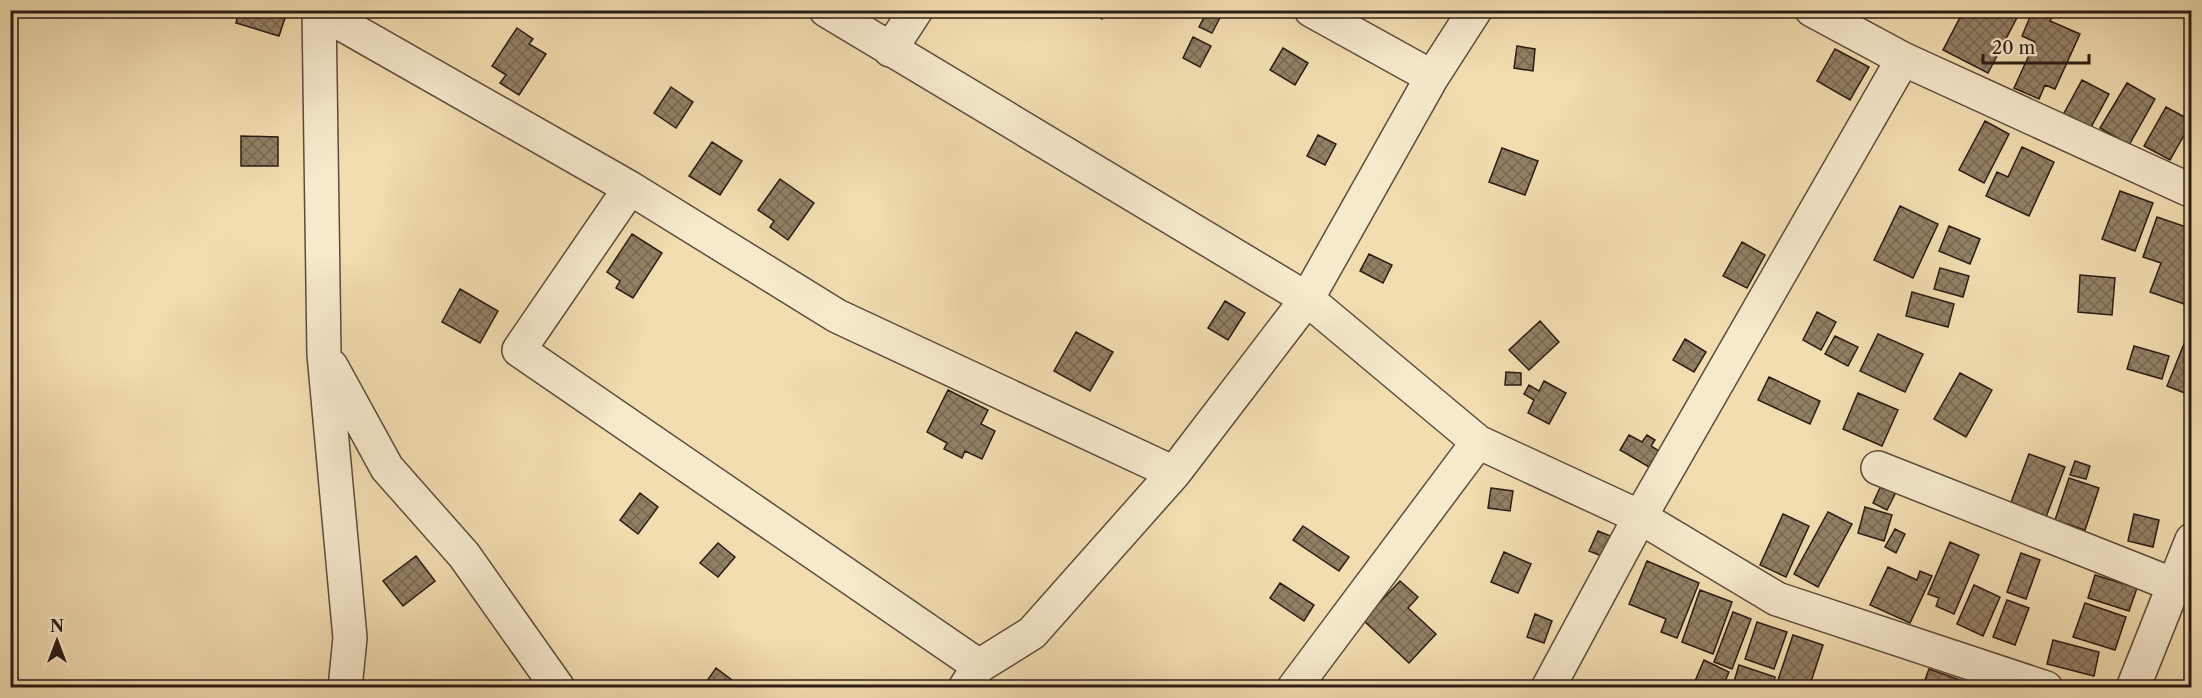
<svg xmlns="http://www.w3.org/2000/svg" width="2202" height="698" viewBox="0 0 2202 698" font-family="'Libre Caslon Text',serif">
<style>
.building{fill:url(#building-cross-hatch);stroke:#2b1c14;stroke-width:1.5}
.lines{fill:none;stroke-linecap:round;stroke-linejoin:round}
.minor-casing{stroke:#5c4c3b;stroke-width:36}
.minor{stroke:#f6e9cc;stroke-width:33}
</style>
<defs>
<pattern id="building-cross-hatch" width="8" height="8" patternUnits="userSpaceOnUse" patternTransform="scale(1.5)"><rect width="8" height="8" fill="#928065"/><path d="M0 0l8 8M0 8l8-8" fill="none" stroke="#776852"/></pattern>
</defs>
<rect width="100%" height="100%" fill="#f1ddb0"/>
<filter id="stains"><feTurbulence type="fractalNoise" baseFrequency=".00333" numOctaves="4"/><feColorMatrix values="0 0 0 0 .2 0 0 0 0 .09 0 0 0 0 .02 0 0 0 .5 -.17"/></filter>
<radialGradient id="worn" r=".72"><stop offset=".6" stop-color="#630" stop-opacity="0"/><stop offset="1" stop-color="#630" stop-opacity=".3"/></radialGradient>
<path class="building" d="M239,10H278L277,12L286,15L279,36L236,23Z
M1086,10H1107L1102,19Z
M1208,10H1224L1212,33L1199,27Z
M1964,10H2021L1988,73L1943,50Z
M2033,10H2040L2053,16L2050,21L2080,34L2055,89L2045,85L2039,99L2014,88L2035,42L2022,36Z
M517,28L533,39L529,44L546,54L519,95L500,83L506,75L492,66Z
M1193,37L1211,46L1200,67L1183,58Z
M1517,46L1535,49L1533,71L1514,68Z
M1283,48L1308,63L1295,85L1270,70Z
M1835,49L1869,67L1850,100L1817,81Z
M2082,80L2109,94L2090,129L2063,115Z
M2127,83L2155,99L2129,145L2100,128Z
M671,87L693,102L676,128L654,113Z
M2166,107L2192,121L2170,160L2144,146Z
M1985,121L2009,134L1984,183L1959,170Z
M1318,135L1336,144L1325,165L1307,156Z
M241,136L278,137V166H241Z
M712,142L742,161L720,195L689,176Z
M2022,147L2054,162L2029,216L1986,196L1997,172L2008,177Z
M1502,148L1538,161L1525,195L1489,182Z
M780,179L814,203L788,240L770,227L774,221L758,210Z
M2120,191L2153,203L2135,251L2102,239Z
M1900,206L1938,224L1913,278L1874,260Z
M2157,217L2192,229V291L2187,305L2150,292L2161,263L2143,257Z
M1949,226L1980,239L1970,264L1939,251Z
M632,234L662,253L633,298L616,288L620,281L607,272Z
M1742,242L1765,255L1747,288L1723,276Z
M1369,254L1392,265L1383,283L1360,271Z
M1940,268L1969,276L1963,297L1934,289Z
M2080,275L2115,278L2112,315L2078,312Z
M460,289L498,311L480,343L442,322Z
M1912,292L1954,304L1948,327L1906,316Z
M1225,301L1245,313L1228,340L1208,328Z
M1817,312L1836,322L1821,350L1803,340Z
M1540,321L1559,342L1529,370L1509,350Z
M1076,332L1113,352L1090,391L1054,371Z
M1878,334L1923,354L1905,392L1860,371Z
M1835,336L1858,347L1848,366L1825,354Z
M1685,339L1706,352L1694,372L1673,360Z
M2186,339L2192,341V396L2167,386Z
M2134,346L2169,356L2162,379L2127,369Z
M1506,372L1521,373V385H1505Z
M1960,373L1992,390L1966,437L1934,419Z
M1769,377L1820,401L1810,424L1758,400Z
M1544,381L1566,393L1549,424L1528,413L1534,400L1524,394L1529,385L1539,391Z
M948,390L988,410L981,424L995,431L982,459L965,451L962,458L944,449L947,443L927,432Z
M1858,393L1898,410L1882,446L1843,429Z
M1629,435L1642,442L1647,435L1655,440L1651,446L1659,451L1649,467L1620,450Z
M2029,454L2065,467L2046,517L2010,505Z
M2075,461L2090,466L2086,479L2070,475Z
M1885,477L1900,484L1887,510L1873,503Z
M2069,478L2099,488L2085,530L2055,520Z
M1491,488L1513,491L1510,511L1488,508Z
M640,493L658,507L638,534L620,520Z
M1865,507L1892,515L1884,541L1858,533Z
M1828,512L1852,524L1818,587L1794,574Z
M1783,514L1809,526L1786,577L1760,565Z
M2134,514L2159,520L2153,547L2128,541Z
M1303,526L1349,557L1339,571L1293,540Z
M1895,529L1905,534L1896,553L1885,547Z
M1598,531L1615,538L1607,558L1589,551Z
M1950,542L1979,555L1954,614L1936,606L1939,598L1928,594Z
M718,543L735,557L718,577L700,563Z
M1504,552L1531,564L1518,593L1491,582Z
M2021,553L2040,560L2026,599L2007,592Z
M416,556L435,581L403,606L383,581Z
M1647,561L1699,583L1677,638L1661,632L1666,619L1629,604Z
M1888,567L1917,580L1920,571L1932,576L1910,623L1870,605Z
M2095,575L2137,588L2129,611L2088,598Z
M1400,581L1418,597L1408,608L1436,634L1409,663L1363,620Z
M1280,583L1314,605L1304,621L1270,598Z
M1974,585L2000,597L1983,636L1957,624Z
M1700,590L1732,602L1713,654L1682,642Z
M2007,600L2029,608L2015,645L1993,637Z
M2085,603L2126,617L2115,650L2073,637Z
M1733,612L1751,619L1732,669L1714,662Z
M1535,614L1552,621L1544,643L1527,637Z
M1757,622L1787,632L1774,669L1745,659Z
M1793,635L1823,645L1809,688H1802L1778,680Z
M2053,640L2099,652L2094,676L2047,664Z
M1704,660L1729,672L1722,688H1692Z
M1739,665L1775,677L1772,688H1732Z
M716,668L740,686L739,688H702Z
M1929,669L1960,680L1957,688H1922Z"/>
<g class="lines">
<g class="minor-casing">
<path id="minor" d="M319,10L324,354L350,638L345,688
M826,10L1307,299L1478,442L1640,517L1777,599L2046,688
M1311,10L1432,77
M1812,10L1903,59L2192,191
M319,11L630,188L837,316L1174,473
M890,50L916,10
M630,188L519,350L979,666
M331,366L387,468L464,555L558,688
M1878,468L2174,585L2133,688
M2174,585L2192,540
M965,688L979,666L1032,633L1174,473L1307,299L1432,77L1475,10
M1294,688L1478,442
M1548,688L1640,517L1903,59"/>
</g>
<use href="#minor" class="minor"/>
</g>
<rect width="2202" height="698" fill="none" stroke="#f1ddb0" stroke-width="36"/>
<rect x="12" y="12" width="2178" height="674" fill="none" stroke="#2b1c14" stroke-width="3"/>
<rect x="18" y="18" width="2166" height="662" fill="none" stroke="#2b1c14" stroke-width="1.5"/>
<g transform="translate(57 641)" stroke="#f6e9cc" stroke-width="4.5" paint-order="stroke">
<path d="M0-4.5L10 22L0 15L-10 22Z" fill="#2b1c14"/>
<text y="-9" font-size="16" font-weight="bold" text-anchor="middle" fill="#2b1c14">N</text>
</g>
<path d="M1983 54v9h106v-9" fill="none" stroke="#2b1c14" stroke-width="3"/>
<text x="1992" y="54" font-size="18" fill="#2b1c14" stroke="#f6e9cc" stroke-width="4.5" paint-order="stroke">20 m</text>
<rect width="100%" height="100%" filter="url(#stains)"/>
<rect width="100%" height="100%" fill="url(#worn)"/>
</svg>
